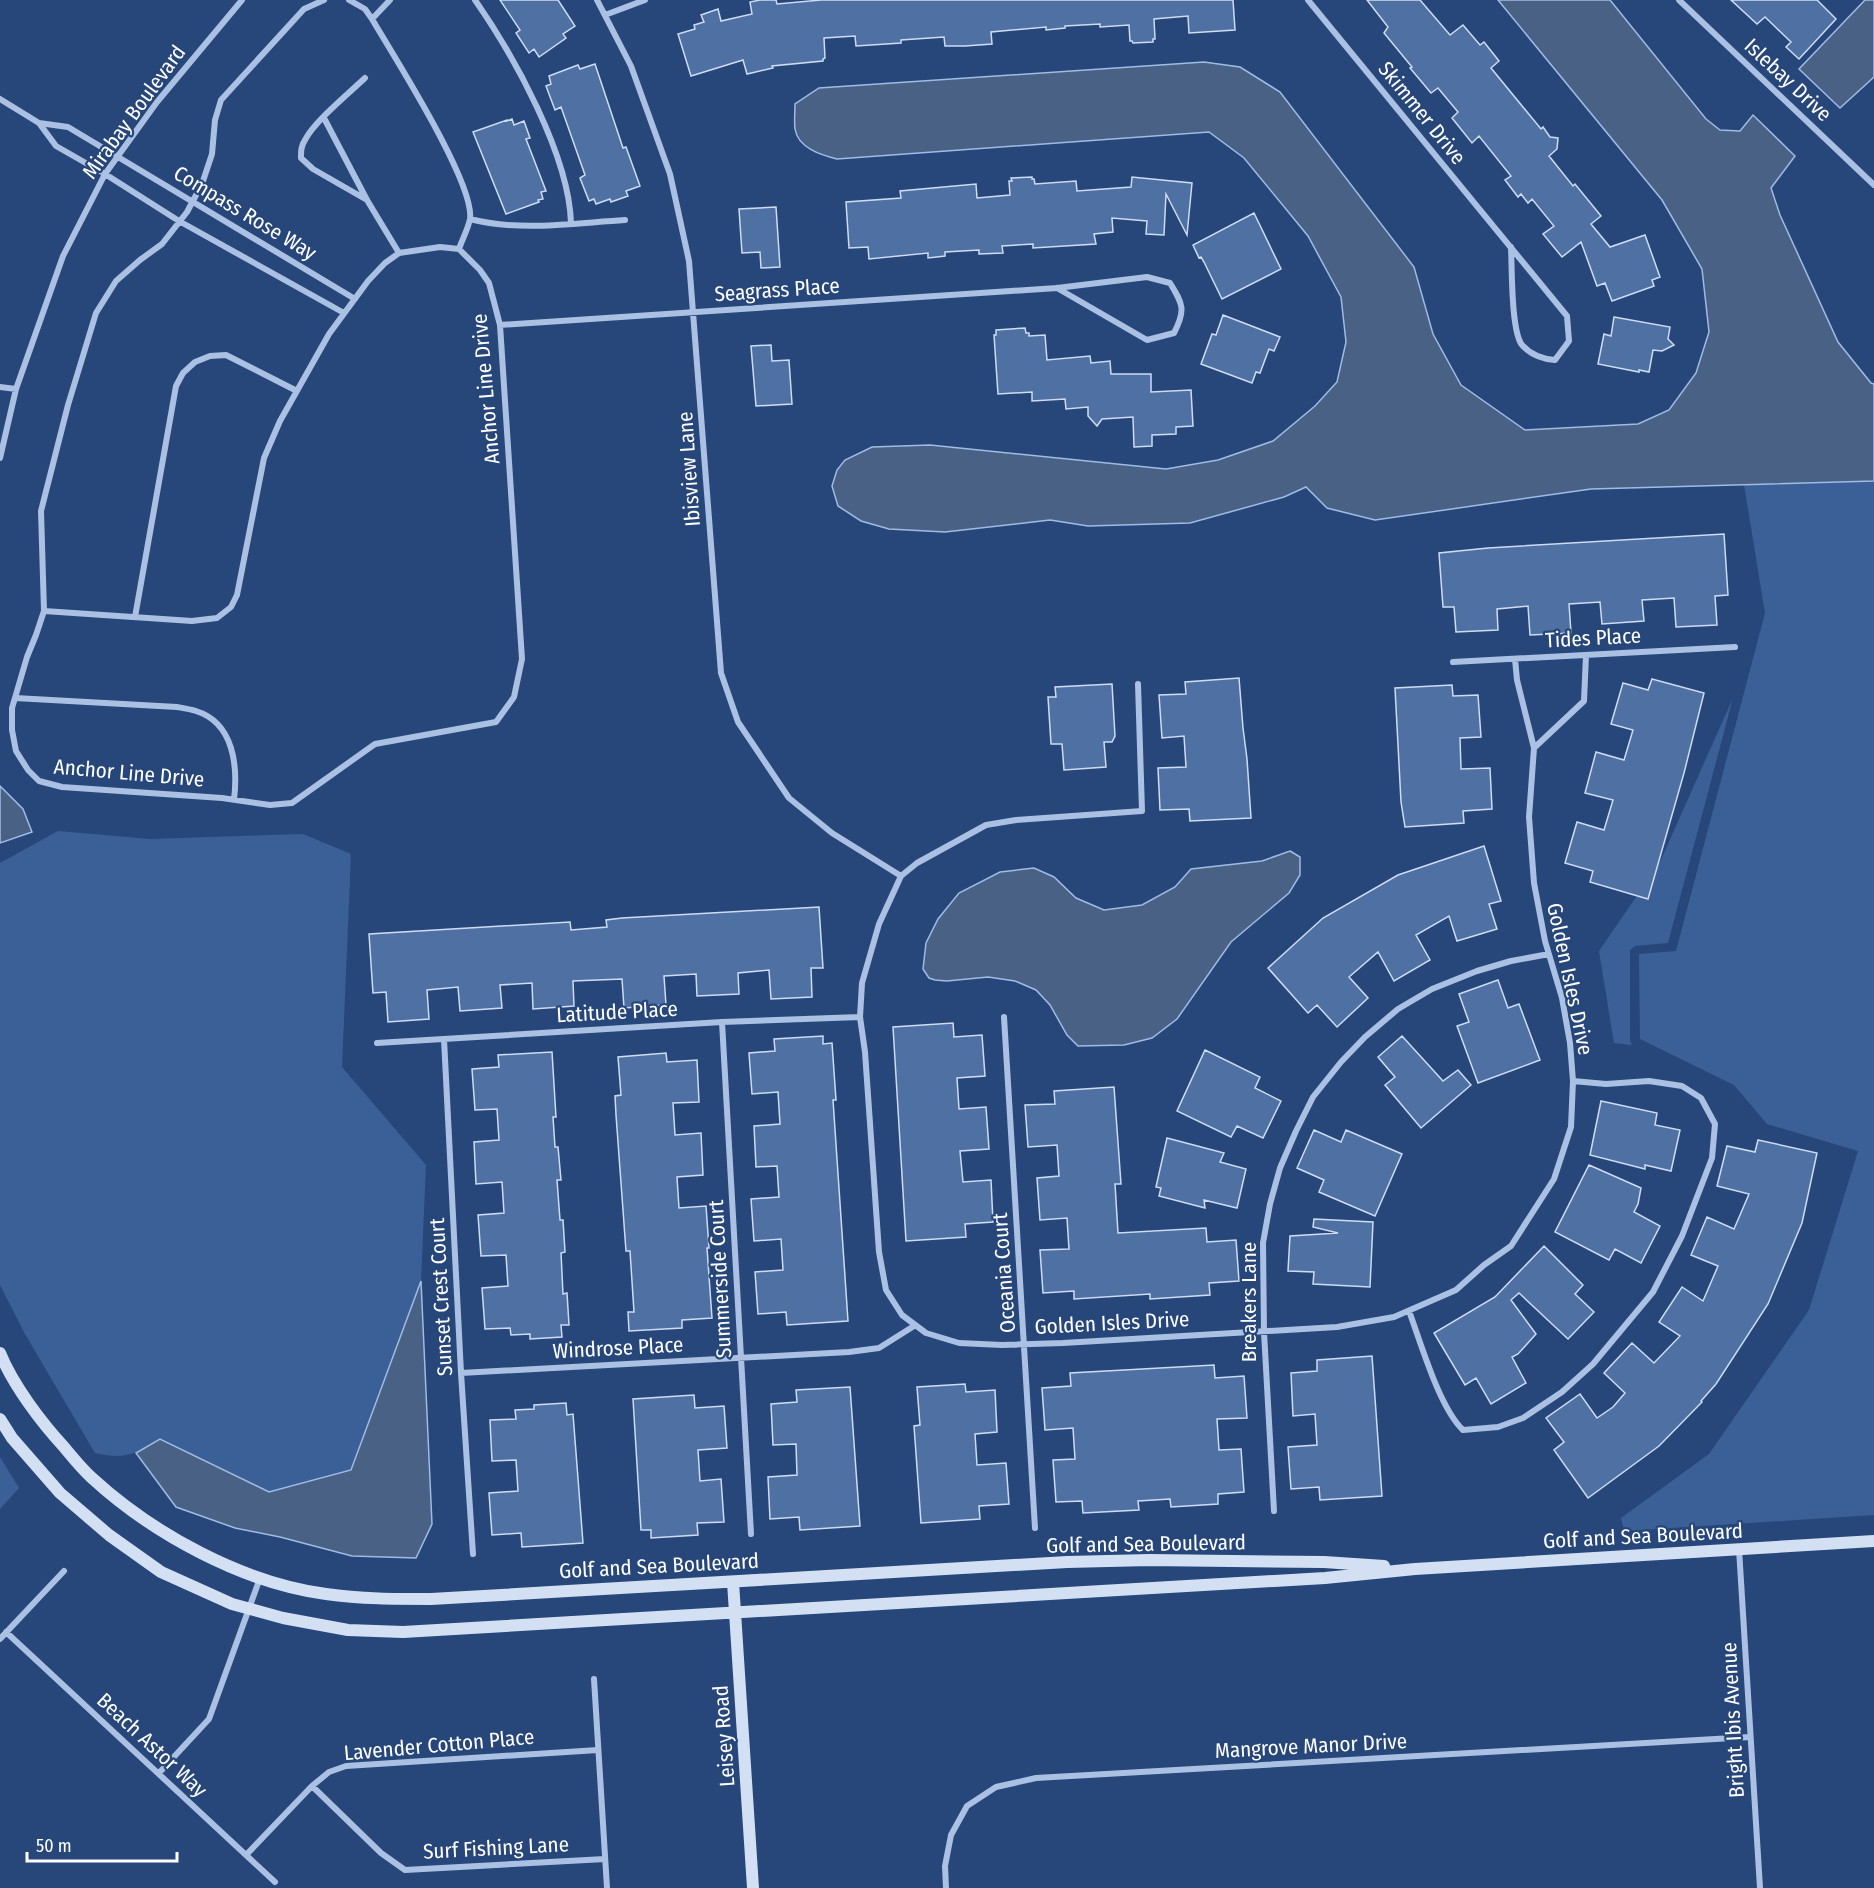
<svg xmlns="http://www.w3.org/2000/svg" width="1874" height="1888" viewBox="0 0 1874 1888" font-family="'Fira Sans Condensed',sans-serif">
<style>
.green{fill:#3b6097}
.water{fill:#4a6186;stroke:#9fbce4;stroke-width:1.5}
.building{fill:#4f70a3;stroke:#cddcf3;stroke-width:1.5}
.lines{fill:none;stroke-linecap:round;stroke-linejoin:round}
.street{stroke:#aac1e3;stroke-width:6}
.secondary{stroke:#d3e0f4;stroke-width:12}
.labels{text-anchor:middle;stroke-width:4.5;stroke-linejoin:round;paint-order:stroke}
.street-label{font-size:21px;fill:#fff;stroke:#27477a}
</style>
<rect width="100%" height="100%" fill="#27477a"/>
<path class="green" d="M1874,481V1515L1624,1531L1621,1518L1709,1454L1809,1310L1858,1151L1767,1124L1734,1085L1640,1039L1639,954L1676,951L1765,613L1744,485Z
M1733,698L1668,943L1635,946L1630,950V1040L1632,1045L1614,1043L1599,951L1660,862Z
M58,831L150,839L303,834L351,854L342,1067L426,1165L421,1281L352,1470L269,1493L160,1440C134,1454 125,1460 95,1453L25,1334L0,1285V863Z
M0,1457L19,1488L0,1509Z"/>
<path class="water" d="M1498,0H1610L1706,119L1720,130L1740,131L1753,115L1795,156L1771,188L1780,215L1838,342L1871,383L1874,384V481L1591,489L1375,520L1327,508L1306,487L1284,497L1190,523L1088,526L1050,520L945,532L889,529L861,521L838,506L832,486L837,470L845,460L872,447L930,445L1166,469L1218,460L1273,441L1315,406L1337,382L1346,342L1341,297L1308,236L1244,158L1209,132L837,159C821,155 798,148 795,129C794,121 795,112 795,104L819,88L1204,62L1240,67L1280,92L1414,267L1433,334L1461,385L1525,430L1638,424L1669,410L1696,373L1709,332L1702,269L1662,200Z
M1865,0H1874V77L1840,108L1799,69Z
M0,786L23,809L32,832L0,843Z
M1290,851L1300,857V875L1289,893L1231,942L1177,1019L1152,1038L1124,1045L1078,1046L1067,1035L1050,1005L1036,990L1015,981L988,977L947,981L935,980L929,978L923,969L926,943L938,919L959,893L1000,872L1034,868L1054,877L1076,898L1104,910L1142,905L1175,887L1191,869L1262,861Z
M421,1281L432,1524L416,1558L352,1556L280,1537L235,1528L176,1507L136,1453L160,1439L269,1492L351,1470Z"/>
<path class="building" d="M500,0H558L575,26L563,34L566,38L539,57L534,49L529,53L516,33L520,30Z
M760,0H776L777,4L821,0H1233L1235,30L1189,33L1188,16L1154,19L1155,39H1153V42L1133,43L1132,41H1130L1129,25L1100,27V24L1065,26V28L1046,30V27L991,32L992,44L965,46H945L944,37L901,40V43L856,46L855,36L824,38L825,58L823,59V61L772,66L773,68L747,74L743,60L691,76L678,34L695,29L694,25L704,22L701,15L718,9L721,21L752,14L750,2Z
M1367,0H1420L1450,35L1463,25L1480,45L1484,42L1499,61L1491,68L1541,129L1543,127L1550,137L1558,138L1557,149L1549,156L1573,186L1575,184L1601,216L1591,224L1610,247L1645,235L1660,277L1652,280L1654,286L1612,301L1605,283L1597,286L1581,242L1562,257L1543,234L1554,226L1532,199L1528,203L1521,194L1518,197L1505,180L1511,176L1479,136L1472,143L1452,118L1458,112L1438,88L1431,93L1410,68L1412,67L1384,33L1388,27Z
M1731,0H1817L1836,19L1799,59L1786,47L1791,42L1765,17L1757,24Z
M595,64L623,148L626,147L640,186L626,191L628,196L611,202L610,199L596,204L594,199L589,201L580,178L585,175L561,107L555,110L546,86L551,84L549,76L578,65L580,69Z
M512,119L514,125L524,121L530,138L526,139L546,191L541,192L543,199L538,200L539,202L506,214L473,132L507,120V121Z
M1032,177V179H1034L1035,184L1076,181L1077,191L1131,187L1132,177L1192,183L1187,235L1166,194L1164,235L1146,234L1147,221L1112,218L1113,232L1094,234L1096,244L1033,248V244L1002,246L1003,253L979,254V250L945,252V256L928,258V253L869,259L868,247L849,248L846,202L901,198L900,191L976,184L977,198L1010,195L1009,181H1012L1011,178Z
M776,207L780,267L761,268L760,252L742,253L739,209Z
M1254,213L1281,269L1222,299L1204,262L1201,257L1199,258L1193,245Z
M1223,315L1280,337L1274,351L1269,349L1260,373L1256,372L1252,383L1201,364L1212,334L1216,335Z
M1614,317L1670,327L1668,339L1674,345L1662,351L1653,350L1649,372L1639,370V372L1598,364L1604,334L1611,336Z
M1025,328L1026,333H1029V336L1045,335L1047,360L1090,356L1091,363L1110,361L1111,374H1151V392L1191,390L1193,426L1176,427V434L1152,435V446L1134,447L1133,417L1102,419L1097,426L1088,416V407L1066,409L1065,399L1032,401V392L998,394L994,335H996V330Z
M771,345L772,361L789,360L792,404L756,406L751,346Z
M1724,534L1728,595L1715,596L1717,625L1676,627L1674,598L1642,600L1644,621L1602,624L1600,602L1569,604L1571,633L1530,635L1528,606L1497,609L1498,630L1456,632L1454,607H1443L1439,553L1488,548Z
M1239,678L1243,728L1247,759L1251,818L1190,821L1189,809L1160,810L1158,768L1186,767L1184,736L1162,738L1159,695L1186,694L1185,682Z
M1652,679L1704,693L1684,773L1648,899L1590,882L1593,871L1565,863L1577,822L1604,830L1613,800L1585,793L1596,752L1624,760L1633,730L1611,724L1623,683L1648,690Z
M1112,684L1115,736L1112,742H1104L1106,767L1064,770L1062,744H1051L1048,697H1056L1055,687Z
M1452,685L1453,696L1478,695L1481,737L1460,738L1461,769L1490,768L1492,809L1463,811L1464,823L1405,827L1401,802L1395,688Z
M1484,846L1501,901L1489,904L1497,929L1457,941L1449,916L1416,935L1430,960L1394,981L1378,952L1349,977L1368,998L1337,1027L1317,1005L1308,1013L1268,968L1323,918L1398,875Z
M819,907L823,968H811L812,997L771,999L769,970L738,973L739,994L697,996L696,974L664,976L666,1005L624,1008L622,979L573,981L574,1006L533,1009L532,983L500,985L502,1008L460,1011L458,987L427,990L429,1019L388,1022L386,992L373,993L369,934L570,922L571,930L607,927L606,920L622,918Z
M1498,980L1508,1008L1519,1004L1540,1060L1478,1083L1457,1026L1469,1022L1459,994Z
M953,1023L954,1037L982,1035L985,1076L957,1078L959,1109L986,1107L989,1149L960,1151L963,1182L991,1180L993,1222L965,1224L966,1237L906,1241L893,1027Z
M823,1036V1044L832,1043L836,1100H833L848,1321L787,1325L786,1312L758,1314L755,1272L783,1270L781,1239L754,1241L751,1199L779,1197L777,1166L756,1167L754,1126L780,1124L778,1092L752,1094L749,1053L775,1051L774,1039Z
M1402,1036L1443,1081L1458,1070L1471,1085L1421,1128L1385,1085L1395,1077L1378,1057Z
M1205,1050L1260,1077L1255,1088L1281,1101L1263,1138L1237,1126L1231,1137L1177,1111Z
M552,1052L556,1117H553L555,1147H558L561,1180H557L560,1220H563L565,1252L561,1253L563,1294L567,1293L569,1325H561L562,1337L530,1339V1334L511,1335L510,1328L485,1329L482,1288L508,1286L506,1255L481,1256L478,1215L504,1213L502,1182L476,1184L474,1142L499,1140L497,1109L475,1110L472,1069L499,1067L498,1055Z
M666,1053L667,1062L697,1060L699,1102L673,1103L675,1135L701,1133L703,1175L677,1177L679,1208L706,1206L709,1248H707L712,1318L682,1320V1328L629,1331L628,1312H634L630,1251H626L616,1115L615,1096L621,1095L618,1057Z
M1114,1087L1121,1184H1115L1118,1233L1206,1228L1207,1242L1236,1240L1239,1281L1209,1283L1210,1295L1150,1299V1294L1074,1299V1291L1043,1293L1040,1250L1069,1249L1067,1218L1040,1220L1037,1178L1059,1176L1057,1145L1028,1147L1025,1105L1055,1104L1054,1091Z
M1601,1101L1657,1113L1655,1125L1680,1130L1671,1171L1645,1165V1169L1590,1155Z
M1314,1130L1341,1142L1346,1130L1402,1154L1375,1216L1319,1192L1324,1180L1297,1168Z
M1167,1138L1224,1153L1220,1162L1246,1169L1237,1208L1204,1200L1205,1208L1159,1196L1161,1188L1156,1187Z
M1758,1140L1817,1153L1802,1223L1768,1304L1716,1384L1701,1401L1702,1402L1659,1446L1588,1498L1554,1450L1564,1442L1546,1418L1580,1394L1597,1418L1613,1407L1625,1393L1604,1373L1632,1343L1654,1363L1680,1336L1659,1322L1682,1287L1703,1301L1718,1266L1691,1255L1707,1217L1734,1229L1749,1194L1717,1186L1727,1146L1755,1152Z
M1589,1165L1641,1188L1638,1204L1634,1212L1660,1226L1641,1263L1615,1249L1609,1260L1555,1232Z
M1314,1219L1373,1222L1370,1287L1313,1284L1314,1272L1288,1271L1290,1236L1338,1233L1313,1227Z
M1544,1246L1583,1285L1575,1294L1594,1312L1568,1339L1519,1293L1511,1300L1536,1334L1518,1354L1512,1357L1526,1383L1491,1404L1476,1378L1465,1385L1434,1333L1495,1297Z
M1372,1356L1382,1496L1320,1500L1319,1487L1291,1489L1288,1447L1317,1445L1315,1414L1293,1416L1291,1373L1317,1371V1360Z
M1214,1365L1215,1378L1244,1376L1247,1418L1217,1419L1219,1450L1241,1449L1244,1492L1218,1494V1504L1171,1507L1170,1499L1138,1501L1139,1510L1083,1513L1082,1501L1056,1502L1053,1460L1075,1459L1073,1428L1045,1430L1042,1388L1071,1386L1070,1373Z
M965,1384L966,1392L995,1390L997,1432L975,1434L977,1465L1006,1463L1009,1504L979,1506L980,1519L921,1523L914,1426L920,1425L917,1387Z
M850,1387L860,1526L800,1530L799,1517L770,1519L768,1477L797,1475L796,1444L773,1445L771,1404L797,1402L796,1390Z
M694,1395L695,1408L724,1406L727,1448L698,1450L700,1481L721,1479L724,1522L697,1523L698,1535L651,1538V1530H641L633,1399Z
M566,1403L567,1415L573,1414L583,1543L522,1547L521,1533L492,1535L489,1493L518,1491L516,1460L492,1461L490,1420L516,1419L515,1410L534,1409V1405Z"/>
<g class="lines">
<path class="street" d="M349,0L365,9L372,19C393,55 475,183 470,219C468,229 462,240 459,249
M475,0C514,56 569,155 571,223
M597,0L631,66L670,174L689,261L721,673L738,722L789,798L832,833L901,876
M1308,0L1567,316L1569,341L1555,360C1543,359 1531,355 1522,345C1511,331 1512,267 1511,247
M1679,0L1874,185
M605,15L645,0
M372,19L390,0
M365,78C349,93 314,122 305,140C301,146 301,151 301,158L313,169L367,200
M0,99L39,123
M324,118L367,200L399,253
M470,219C520,232 574,223 625,220
M344,313L179,221L105,174L56,146L39,123L68,127L355,299
M500,325L1057,288L1147,277L1170,283C1183,304 1186,310 1174,333L1147,340L1057,288
M0,387L16,389
M0,458L16,389L63,256L105,174L157,102L242,0
M44,611L192,621L217,618L231,607L237,595L264,458L280,421L329,334L368,281L385,263L399,253L440,247L459,249L480,270L489,283L500,325L522,659L514,697L496,722L375,744L292,803L270,805L222,798L62,787L39,781L28,770L16,751L12,730V708L27,657L36,635L44,611L41,511L68,405L96,313L116,281L140,260L162,244L187,212L202,184L212,154L215,120L221,100L304,9L324,0
M135,617L176,386L183,373L195,362L210,356L226,355L297,391
M1515,659L1517,680L1534,748
M1453,662L1735,647
M1138,684L1142,811L1016,820L986,825L917,863L901,876L879,924L862,983L860,1017L865,1052L879,1252L886,1290L902,1315L926,1333L959,1343L1002,1345L1063,1343L1337,1327L1394,1317L1456,1290L1484,1265L1511,1246L1554,1179L1571,1127L1573,1081L1570,1043L1562,998L1545,941L1534,883L1529,817L1534,748L1584,701L1586,655
M15,698L177,707C183,708 190,709 196,711C234,723 238,766 234,800
M1004,1017L1035,1528
M722,1022L751,1534
M444,1039L461,1373L473,1554
M377,1043L722,1022L860,1017
M1409,1311C1421,1343 1439,1407 1463,1430L1498,1427L1523,1418L1562,1392L1593,1364L1653,1292L1682,1236L1712,1158L1715,1124L1701,1098L1682,1086L1649,1081L1606,1084L1573,1081
M461,1373L849,1352L879,1348L914,1326
M1274,1511L1264,1332L1263,1243L1270,1204L1280,1168L1296,1131L1313,1097L1341,1062L1365,1037L1398,1009L1432,989L1477,971L1511,961L1549,954
M1739,1549L1760,1888
M6,1632L275,1882
M0,1639L64,1571
M594,1679L607,1888
M159,1773L209,1719L260,1578
M312,1786L381,1853L405,1870L605,1859
M246,1855L312,1786L329,1772L346,1766L598,1750
M946,1888L945,1866L951,1835L967,1806L996,1787L1036,1778L1750,1737"/>
<path class="secondary" d="M0,1353C13,1385 41,1422 64,1447C73,1458 82,1469 92,1478C153,1534 243,1583 326,1594C361,1599 396,1599 431,1599L1067,1562L1150,1560L1324,1562L1384,1566
M0,1419L12,1438L60,1493L109,1535L161,1572L232,1604L283,1618L348,1630L403,1632L1325,1578L1415,1569L1874,1541
M733,1582L753,1888"/>
</g>
<g class="labels">
<g class="street-label">
<text transform="translate(1788 80) rotate(43)" y="7">Islebay Drive</text>
<text transform="translate(134 112) rotate(-54)" y="7">Mirabay Boulevard</text>
<text transform="translate(1422 113) rotate(51)" y="7">Skimmer Drive</text>
<text transform="translate(245 213) rotate(31)" y="7">Compass Rose Way</text>
<text transform="translate(777 290) rotate(-4)" y="7">Seagrass Place</text>
<text transform="translate(486 389) rotate(-95)" y="7">Anchor Line Drive</text>
<text transform="translate(689 469) rotate(-94)" y="7">Ibisview Lane</text>
<text transform="translate(1593 638) rotate(-3)" y="7">Tides Place</text>
<text transform="translate(129 773) rotate(5)" y="7">Anchor Line Drive</text>
<text transform="translate(1570 979) rotate(78)" y="7">Golden Isles Drive</text>
<text transform="translate(617 1012) rotate(-3)" y="7">Latitude Place</text>
<text transform="translate(1004 1273) rotate(-94)" y="7">Oceania Court</text>
<text transform="translate(720 1279) rotate(-93)" y="7">Summerside Court</text>
<text transform="translate(441 1297) rotate(-93)" y="7">Sunset Crest Court</text>
<text transform="translate(1249 1302) rotate(-90)" y="7">Breakers Lane</text>
<text transform="translate(1112 1323) rotate(-3)" y="7">Golden Isles Drive</text>
<text transform="translate(618 1348) rotate(-3)" y="7">Windrose Place</text>
<text transform="translate(1643 1536) rotate(-3)" y="7">Golf and Sea Boulevard</text>
<text transform="translate(1146 1544) rotate(-1)" y="7">Golf and Sea Boulevard</text>
<text transform="translate(659 1566) rotate(-3)" y="7">Golf and Sea Boulevard</text>
<text transform="translate(1733 1720) rotate(-93)" y="7">Bright Ibis Avenue</text>
<text transform="translate(724 1736) rotate(-94)" y="7">Leisey Road</text>
<text transform="translate(152 1745) rotate(43)" y="7">Beach Astor Way</text>
<text transform="translate(439 1745) rotate(-5)" y="7">Lavender Cotton Place</text>
<text transform="translate(1311 1746) rotate(-3)" y="7">Mangrove Manor Drive</text>
<text transform="translate(496 1848) rotate(-3)" y="7">Surf Fishing Lane</text>
</g>
</g>
<path d="M27 1852v9h150v-9" fill="none" stroke="#ffffff" stroke-width="3"/>
<text x="36" y="1852" font-size="18" fill="#ffffff" stroke="#27477a" stroke-width="4.5" paint-order="stroke">50 m</text>
</svg>
